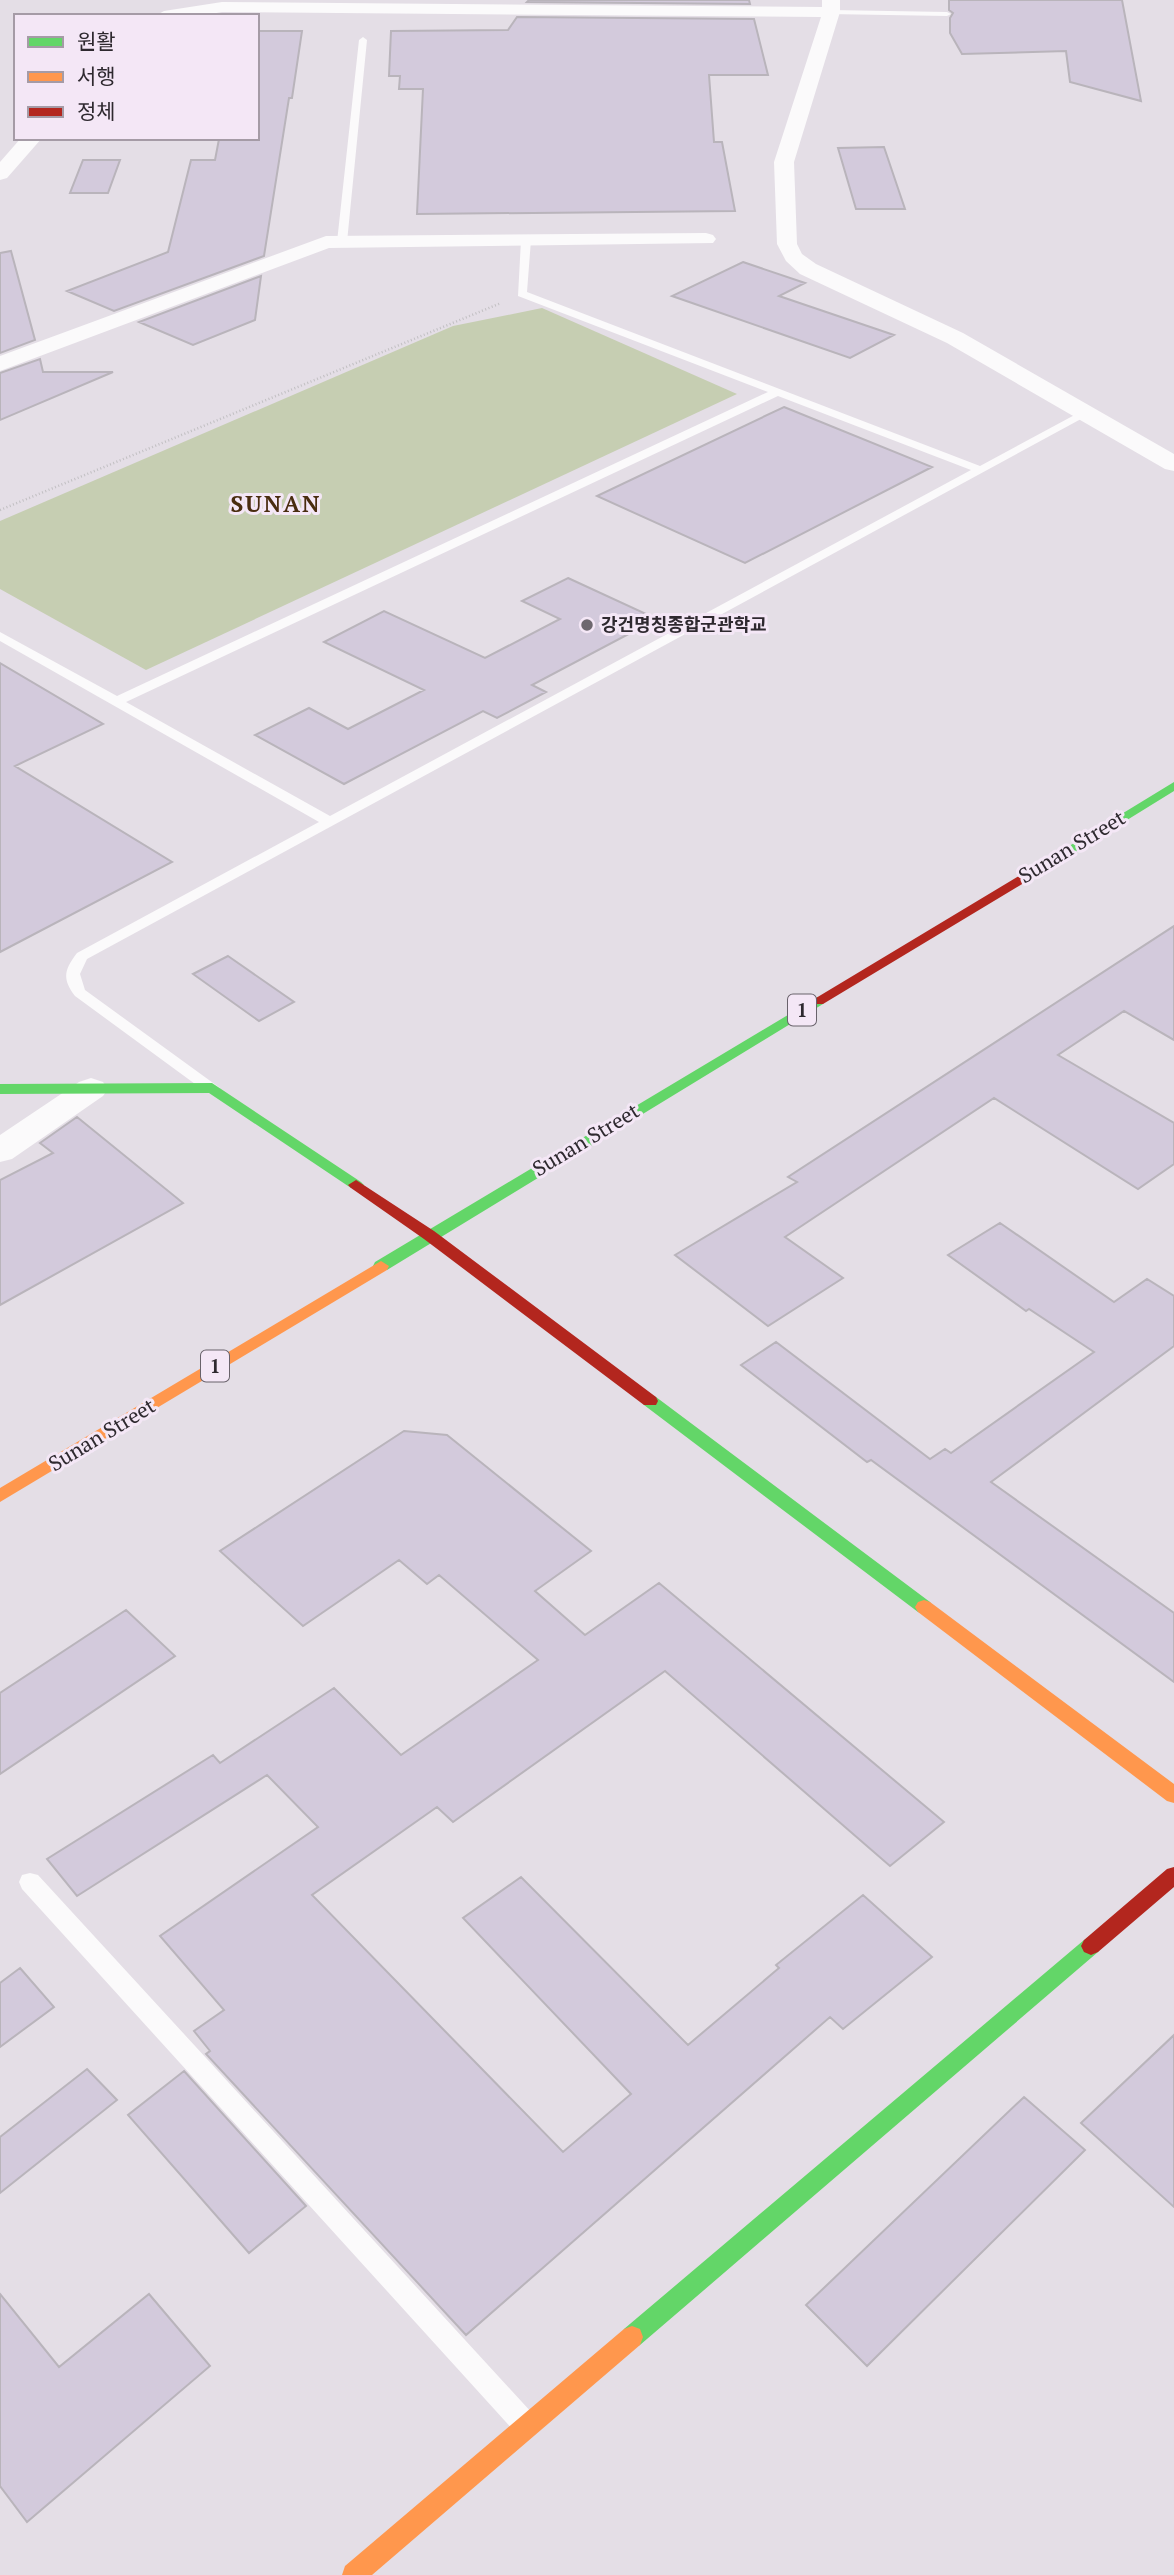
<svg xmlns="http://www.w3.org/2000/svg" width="1174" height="2575" viewBox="0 0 1174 2575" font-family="'PT Serif','Noto Sans KR',serif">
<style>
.green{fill:#c6ceb2}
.building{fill:#d3cadc;stroke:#b9b4bb;stroke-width:2}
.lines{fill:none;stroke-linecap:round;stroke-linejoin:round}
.path{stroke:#c1bfc2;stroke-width:2.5;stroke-dasharray:1 2.5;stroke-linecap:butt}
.lane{fill:#fbfafb;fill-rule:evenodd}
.street{fill:#fbfafb;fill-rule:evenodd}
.fast{fill:#63d668;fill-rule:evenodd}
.slow{fill:#ff974d;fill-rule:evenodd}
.jam{fill:#b3261e;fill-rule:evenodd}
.poi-dot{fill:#6e686f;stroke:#f4e7f6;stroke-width:2.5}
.labels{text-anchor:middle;stroke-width:6;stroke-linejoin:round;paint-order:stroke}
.far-poi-label{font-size:18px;font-weight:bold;fill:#2e292f;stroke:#f4e7f6;text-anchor:start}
.shield{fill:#f4e7f6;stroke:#69626b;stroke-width:2}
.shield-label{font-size:19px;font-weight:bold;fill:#2e292f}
.street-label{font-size:21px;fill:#2e292f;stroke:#f4e7f6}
.far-district-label{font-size:23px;font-weight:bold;letter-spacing:2px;fill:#492c0f;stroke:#f4e7f6}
</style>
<rect width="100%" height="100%" fill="#e4dee6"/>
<path class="green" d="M542,308L737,394L146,670L0,589V521L453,326Z"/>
<path class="building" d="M529,0H749L750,4L527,2Z
M949,0H1122L1141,101L1070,82L1066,51L962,54L950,33V18L953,13L949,10Z
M517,17L754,19L768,75H709L714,142H722L735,211L417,214L423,89H399L400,76H389L391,31L508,30Z
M257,31H302L292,98H289L264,256L114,311L67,291L168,252L191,160H215L219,139H257Z
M884,147L905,209H856L838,148Z
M83,160H120L108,193H70Z
M11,251L35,340L0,353V253Z
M743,262L805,283L779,296L894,335L850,358L672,296Z
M261,276L255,320L193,345L139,322Z
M40,359L43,372H113L0,420V373Z
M784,407L932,467L745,563L597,496Z
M568,578L657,619L532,685L546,692L497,718L483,711L344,784L255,735L309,708L348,729L424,690L324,642L384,611L485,658L560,619L522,601Z
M0,663L103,724L15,766L172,862L0,952Z
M1174,926V1040L1124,1011L1058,1055L1174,1123V1164L1138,1189L994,1098L785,1237L843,1278L768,1326L675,1255L797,1182L788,1177Z
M228,956L294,1002L259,1021L193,974Z
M77,1117L183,1203L0,1305V1180L53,1153L40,1143Z
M1000,1223L1114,1302L1147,1279L1174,1296V1346L991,1482L1174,1613V1682L871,1460L867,1462L741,1365L776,1342L930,1459L945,1449L951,1453L1094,1352L1029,1309L1026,1311L948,1255Z
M404,1431L447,1435L591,1551L535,1591L585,1635L659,1583L944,1822L890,1866L665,1671L453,1822L437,1807L312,1895L563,2152L631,2094L463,1918L521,1877L688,2045L779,1968L776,1965L863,1895L932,1957L843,2029L830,2017L466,2335L206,2054L210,2051L194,2031L224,2010L160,1936L318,1827L267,1775L77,1896L47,1859L213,1755L220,1763L334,1688L401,1755L538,1660L439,1575L427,1584L399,1560L303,1626L220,1551Z
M126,1610L175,1656L0,1774V1693Z
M20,1968L54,2007L0,2047V1983Z
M1174,2035V2207L1081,2123Z
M87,2069L117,2100L0,2193V2137Z
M184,2071L306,2206L249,2253L128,2115Z
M1024,2097L1085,2150L867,2366L806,2305Z
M0,2294L59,2367L149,2294L210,2366L27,2522L0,2486Z"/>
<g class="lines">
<path class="path" d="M0,510L501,303"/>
<path class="lane" d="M831,10L947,12L951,14L947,16L828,14Z
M363,37L367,40L347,242L342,245L337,242L359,40Z
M526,237L531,240L527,292L980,466L1082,411L1092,413L87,959L80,974L85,990L220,1088L218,1092H206L75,996C62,979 64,970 77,953L319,822L0,641V632L117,696L768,392L518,296L521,240ZM778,396L971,470L330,816L126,702Z
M30,1873L38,1875L533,2414L537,2423L533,2432L524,2436L515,2432L22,1889L19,1882L22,1875Z"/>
<path class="street" d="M822,0H840V12L794,162L797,244L802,254L816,264L963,333L1174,454V471L1165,469L947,343L800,274L786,261L777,244L774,162L821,17L222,12L199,16H155L164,11L222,2L822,7Z
M21,138H42L7,178L0,180V162Z
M706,233L713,235L716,239L713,243L329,248L0,371V356L326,236Z
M91,1078L103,1082L108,1089L103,1096L12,1159L0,1162V1135L79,1082Z"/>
<path class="fast" d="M1174,782V791L1072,854L1067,855L1061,851Z
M818,997L823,998L825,1001L823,1004L387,1270H375L373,1266L375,1262Z
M212,1083L361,1182L364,1185L361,1188H351L209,1093L0,1094V1084Z
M650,1395L656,1397L930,1602L933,1607L930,1612L924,1614L918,1612L644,1405L642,1401L644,1397Z
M1091,1937L1098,1940L1101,1946L1098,1952L640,2345L632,2348L624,2345L621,2337L624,2329L1084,1940Z"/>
<path class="slow" d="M381,1261L389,1266L387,1270L0,1502V1488Z
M924,1600L930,1602L1174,1784V1803L1167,1801L918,1612L915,1607L918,1602Z
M632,2326L640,2329L643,2337L640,2345L372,2575H342L345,2566L624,2329Z"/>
<path class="jam" d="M1067,847L1072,848V854L823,1004H813L811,1001Z
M356,1180L434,1231L656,1397L658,1401L656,1405H644L424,1239L351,1188L348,1185Z
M1174,1867V1887L1098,1952L1091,1955L1084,1952L1081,1946L1084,1940L1167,1869Z"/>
</g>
<circle class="poi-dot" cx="587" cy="625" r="7"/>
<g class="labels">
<g class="far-poi-label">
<text x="601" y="631">강건명칭종합군관학교</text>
</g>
<g class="shield">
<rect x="788" y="994.5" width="28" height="31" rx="5"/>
<rect x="201" y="1350.5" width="28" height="31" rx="5"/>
</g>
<g class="shield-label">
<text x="802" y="1017">1</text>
<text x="215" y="1373">1</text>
</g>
<g class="street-label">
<text transform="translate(1072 847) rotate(-31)" y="7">Sunan Street</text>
<text transform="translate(586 1140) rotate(-31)" y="7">Sunan Street</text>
<text transform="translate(102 1435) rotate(-31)" y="7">Sunan Street</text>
</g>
<g class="far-district-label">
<text x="276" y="512">SUNAN</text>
</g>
</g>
<rect x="14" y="14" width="245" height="126" fill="#f4e7f6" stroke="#a59ba6" stroke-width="2"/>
<rect x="28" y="37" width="35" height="10" fill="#63d668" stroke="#a59ba6" stroke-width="2"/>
<text x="77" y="49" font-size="21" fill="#2e292f">원활</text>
<rect x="28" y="72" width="35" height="10" fill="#ff974d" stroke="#a59ba6" stroke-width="2"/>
<text x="77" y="84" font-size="21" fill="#2e292f">서행</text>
<rect x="28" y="107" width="35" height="10" fill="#b3261e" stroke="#a59ba6" stroke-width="2"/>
<text x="77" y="119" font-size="21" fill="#2e292f">정체</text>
</svg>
